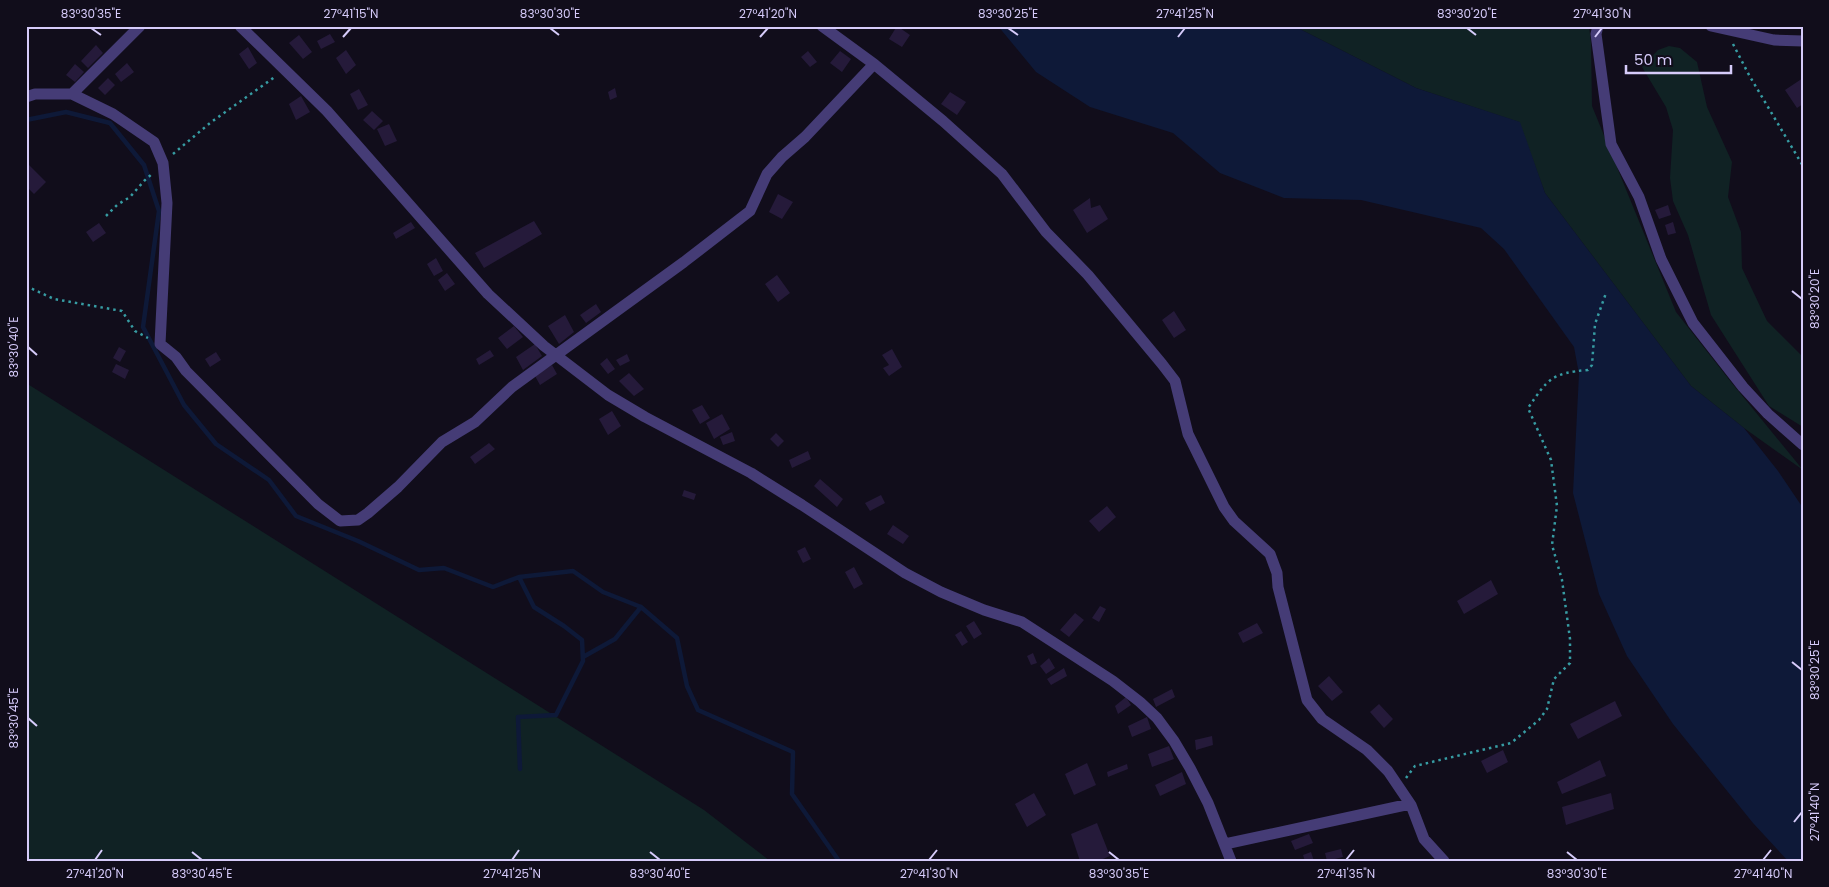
<svg xmlns="http://www.w3.org/2000/svg" width="1829" height="887" viewBox="0 0 1829 887" font-family="Poppins,sans-serif">
<style>
.green{fill:#102224}
.water{fill:#0e1938}
.lines{fill:none;stroke-linecap:round;stroke-linejoin:round}
.stream{stroke:#0e1938;stroke-width:4.5}
.building{fill:#251a3a}
.path{stroke:#379ca3;stroke-width:2.5;stroke-dasharray:2.5 4;stroke-linecap:butt}
.street{stroke:#453c76;stroke-width:11}
.ticks{fill:none;stroke:#d6cbfa;stroke-width:2}
.neatline{fill:none;stroke:#d6cbfa;stroke-width:2}
.ticks-label{font-size:12px;text-anchor:middle;fill:#d6cbfa}
</style>
<rect width="100%" height="100%" fill="#110d1b"/>
<path class="green" d="M1294,26H1589L1591,43L1592,106L1676,312L1731,382L1803,470L1744,428L1691,386L1545,193L1519,122L1416,88Z
M1669,46L1680,48L1697,62L1707,107L1732,162L1728,197L1741,232L1742,268L1767,321L1803,357V427L1769,406L1711,315L1688,235L1673,201L1670,178L1673,130L1666,107L1642,67L1658,50Z
M26,383L704,810L770,861H26Z"/>
<path class="water" d="M998,26H1294L1416,88L1520,122L1545,193L1691,386L1744,428L1778,471L1801,505L1803,514V861H1788L1753,823L1673,724L1627,656L1599,594L1573,493L1579,374L1574,347L1504,249L1481,228L1361,200L1284,198L1220,173L1173,133L1090,107L1036,72Z"/>
<g class="lines">
<path class="stream" d="M26,120L66,112L110,123L144,165L159,211L143,327L184,405L216,444L269,480L296,516L358,541L419,570L444,568L493,587L519,577L573,571L603,592L641,607L677,638L687,686L698,710L793,752L792,794L839,861
M519,577L534,607L564,626L582,640L583,661L556,715L518,717L520,769
M583,657L615,639L641,607"/>
</g>
<path class="building" d="M897,26L910,35L902,47L889,39Z
M330,34L335,42L321,49L317,41Z
M299,35L312,52L303,59L289,43Z
M96,45L103,53L88,68L81,61Z
M248,47L257,63L249,69L239,54Z
M346,50L356,65L346,74L336,58Z
M808,51L817,62L810,67L801,57Z
M840,51L851,59L842,72L830,63Z
M127,63L134,72L121,82L115,74Z
M75,64L84,72L75,82L66,75Z
M108,78L115,85L105,95L98,88Z
M1803,78V104L1797,108L1785,90Z
M615,88L617,97L610,100L608,92Z
M359,89L368,105L358,110L350,94Z
M950,92L966,102L957,115L941,104Z
M301,96L310,112L296,120L289,104Z
M372,111L383,121L374,130L363,120Z
M389,124L397,141L385,146L377,129Z
M29,165L46,182L34,194L26,186V167Z
M778,194L793,202L782,219L769,212Z
M1090,198L1091,208L1100,205L1108,219L1087,233L1073,210Z
M1668,205L1671,215L1659,219L1655,210Z
M534,221L542,234L484,268L475,253Z
M411,222L415,228L396,239L393,233Z
M1673,222L1676,233L1668,235L1665,225Z
M99,223L106,233L93,242L86,232Z
M436,258L443,271L434,276L427,264Z
M447,273L455,284L445,291L438,280Z
M777,275L790,293L778,302L765,284Z
M596,304L601,312L586,323L580,315Z
M1174,311L1186,330L1174,338L1162,320Z
M565,315L574,332L559,344L548,326Z
M514,326L523,337L507,349L498,338Z
M535,344L542,356L523,370L516,357Z
M119,347L126,351L120,362L113,358Z
M892,349L902,367L889,376L883,368L889,365L882,355Z
M490,350L494,356L479,365L476,359Z
M216,352L221,360L210,367L205,359Z
M627,354L630,361L620,366L616,360Z
M607,358L615,369L608,374L600,364Z
M116,364L129,370L125,379L112,372Z
M552,365L557,374L540,385L535,376Z
M629,373L644,389L634,396L619,381Z
M702,405L710,418L700,424L692,410Z
M612,411L621,426L608,435L599,419Z
M722,414L730,429L714,439L706,423Z
M732,432L735,441L723,445L720,437Z
M776,433L784,441L778,447L770,439Z
M489,443L495,449L475,464L470,457Z
M808,451L811,459L792,468L789,460Z
M820,479L843,499L837,507L814,486Z
M684,490L696,494L694,500L682,496Z
M881,495L885,503L870,511L865,503Z
M1107,506L1116,517L1099,532L1089,521Z
M893,525L909,536L903,544L887,534Z
M805,547L811,559L803,563L797,551Z
M854,567L863,584L854,589L845,572Z
M1491,580L1498,594L1464,614L1457,601Z
M1100,606L1106,609L1099,622L1092,618Z
M1075,613L1084,620L1069,637L1060,630Z
M974,621L982,634L974,639L966,626Z
M1257,623L1263,633L1243,643L1238,633Z
M961,631L968,642L962,646L955,635Z
M1033,653L1037,663L1031,665L1027,656Z
M1049,658L1055,668L1046,674L1040,666Z
M1064,668L1067,676L1051,685L1047,679Z
M1329,676L1343,692L1332,701L1318,686Z
M1172,689L1175,697L1156,707L1153,699Z
M1126,697L1131,705L1118,714L1115,706Z
M1615,701L1622,716L1578,739L1570,724Z
M1379,704L1393,719L1384,728L1370,712Z
M1147,717L1151,729L1132,737L1128,726Z
M1212,736L1213,745L1196,750L1195,740Z
M1169,746L1174,759L1152,767L1148,754Z
M1503,750L1508,762L1487,773L1481,761Z
M1600,760L1606,776L1562,794L1557,782Z
M1087,763L1096,785L1074,795L1065,774Z
M1127,764L1128,769L1108,777L1107,772Z
M1182,772L1186,784L1160,796L1155,785Z
M1034,793L1046,815L1027,827L1015,804Z
M1611,793L1614,809L1566,825L1562,807Z
M1097,823L1110,856L1098,861H1080L1071,834Z
M1309,834L1313,843L1295,850L1291,841Z
M1341,849L1343,857L1327,861L1325,853Z
M1311,852L1314,861H1305L1303,855Z"/>
<g class="lines">
<path class="path" d="M1733,44L1749,75L1803,166
M173,154L210,123L276,76
M106,216L117,205L130,197L144,181L153,173
M26,286L54,299L122,311L135,331L148,338
M1406,778L1415,766L1511,743L1539,720L1547,709L1554,679L1570,663V639L1562,580L1552,545L1557,506L1551,460L1528,408C1548,379 1551,373 1588,370L1592,365L1595,324L1606,293"/>
<path class="street" d="M240,26L327,111L488,294L544,346L608,395L645,417L751,473L802,505L905,573L941,592L984,610L1022,622L1113,681L1140,702L1157,718L1174,741L1190,768L1208,803L1231,861
M822,26L874,64L943,121L1002,174L1046,232L1088,275L1162,364L1175,381L1188,434L1224,507L1234,521L1270,554L1277,573L1278,587L1307,700L1322,719L1367,750L1388,771L1411,805L1424,839L1444,861
M1598,26L1596,34L1611,144L1639,197L1661,259L1693,323L1743,387L1768,414L1803,445
M1711,26L1774,40L1803,41
M72,94L140,26
M26,97L35,94H72L113,114L154,142L163,163L167,203L160,344L176,357L186,371L318,504L340,521L358,520L368,513L398,487L442,442L475,422L512,387L684,262L750,211L767,174L782,157L805,137L874,64
M1225,844L1410,804"/>
</g>
<path class="ticks" d="M91,28L101,35M550,28L559,35M1008,28L1018,35M1467,28L1476,35M343,37L351,28M760,37L768,28M1178,37L1185,28M1595,37L1602,28M1792,291L1802,299M28,347L37,355M1792,662L1802,670M28,718L37,726M1794,822L1802,812M192,852L202,860M650,852L660,860M1109,852L1119,860M1567,852L1577,860M95,860L102,850M512,860L519,850M929,860L937,850M1346,860L1354,850M1763,860L1771,850"/>
<rect width="1829" height="887" fill="none" stroke="#110d1b" stroke-width="55"/>
<path d="M1626 65v8h105v-8" fill="none" stroke="#d6cbfa" stroke-width="2.5"/>
<text x="1634" y="65" font-size="15" fill="#d6cbfa" stroke="#110d1b" stroke-width="4" paint-order="stroke">50 m</text>
<rect x="28" y="28" width="1774" height="832" class="neatline"/>
<g class="ticks-label">
<text x="91" y="18">83°30'35"E</text>
<text x="351" y="18">27°41'15"N</text>
<text x="550" y="18">83°30'30"E</text>
<text x="768" y="18">27°41'20"N</text>
<text x="1008" y="18">83°30'25"E</text>
<text x="1185" y="18">27°41'25"N</text>
<text x="1467" y="18">83°30'20"E</text>
<text x="1602" y="18">27°41'30"N</text>
<text transform="translate(1815 299) rotate(-90)" y="4">83°30'20"E</text>
<text transform="translate(14 347) rotate(-90)" y="4">83°30'40"E</text>
<text transform="translate(1815 670) rotate(-90)" y="4">83°30'25"E</text>
<text transform="translate(14 718) rotate(-90)" y="4">83°30'45"E</text>
<text transform="translate(1815 812) rotate(-90)" y="4">27°41'40"N</text>
<text x="95" y="878">27°41'20"N</text>
<text x="202" y="878">83°30'45"E</text>
<text x="512" y="878">27°41'25"N</text>
<text x="660" y="878">83°30'40"E</text>
<text x="929" y="878">27°41'30"N</text>
<text x="1119" y="878">83°30'35"E</text>
<text x="1346" y="878">27°41'35"N</text>
<text x="1577" y="878">83°30'30"E</text>
<text x="1763" y="878">27°41'40"N</text>
</g>
</svg>
